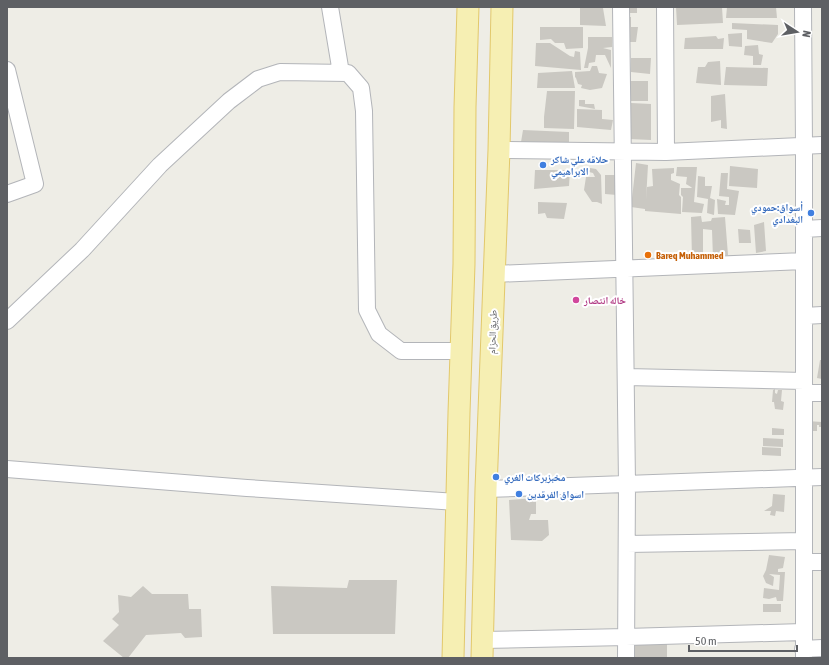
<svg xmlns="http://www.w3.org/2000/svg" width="829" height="665" viewBox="0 0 829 665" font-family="'Asap Condensed','Noto Naskh Arabic',sans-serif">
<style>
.building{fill:#cac8c2}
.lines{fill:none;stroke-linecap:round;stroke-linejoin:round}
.minor-casing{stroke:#b3b5b9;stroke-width:18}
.major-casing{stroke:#e2c86b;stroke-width:23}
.minor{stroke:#fff;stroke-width:16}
.major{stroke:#f6efb3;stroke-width:21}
.shop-dot{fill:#3f7fe0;stroke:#fff;stroke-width:1.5}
.food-dot{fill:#e8710a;stroke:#fff;stroke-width:1.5}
.hotel-dot{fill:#d1479c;stroke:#fff;stroke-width:1.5}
.labels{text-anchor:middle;stroke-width:4;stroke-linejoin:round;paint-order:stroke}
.shop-label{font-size:10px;font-weight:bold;fill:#366cbe;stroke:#fff;text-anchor:start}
.food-label{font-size:10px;font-weight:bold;fill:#c56008;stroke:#fff;text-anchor:start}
.hotel-label{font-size:10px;font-weight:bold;fill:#b23c85;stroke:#fff;text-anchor:start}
.street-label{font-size:10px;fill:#5e6064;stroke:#fff}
</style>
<rect width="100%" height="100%" fill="#eeede6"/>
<path class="building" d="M629,7H637V13H629Z
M676,7H722L723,23L677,25Z
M727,7H776L777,18H726Z
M580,8H603L606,26L580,25Z
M626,17H631V27H638L636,42H628Z
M732,23L778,25V34L772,43L747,39V30L732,29Z
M540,27H583V48L566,49L564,43H555L551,39L540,40Z
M742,33V47L729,46L728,34Z
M716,36L718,39L724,38L723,49H684L685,38Z
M588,37H612V47L603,48L611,50V68L605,55H596L595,62L589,63L588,68H584L588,48Z
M536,43H550L570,56L574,57L575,51L580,52L581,70L535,66Z
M758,45L759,54L763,55L761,65H753V56L744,55L745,46Z
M631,58H651L650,74L631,72Z
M720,61L721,85L696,83L698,67H705L708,62Z
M592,66H597L599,73L607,74L602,88L590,90L581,88L582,85L578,84L576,78L575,77V72L590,71Z
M726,67L768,68L767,86L724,85Z
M572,71L575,88H537L538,73Z
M630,81H648V101H631Z
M547,91H575L574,129L544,128V117Z
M725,94L727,129L721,128V120L711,122V96Z
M579,100H585V104H594L595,109L579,106Z
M631,103L651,104V140L629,139Z
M577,109L602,110V119L613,120L611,130L577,127Z
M523,130L569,132V145L521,142Z
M636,163L648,165L646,200L647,187L653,186L652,169L674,168V173L671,174V180L680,184L679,195L681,197V214L645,211V209L631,207Z
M730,166L758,169L757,188L729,186Z
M677,167H697L694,202L704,204L702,213L682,212L683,197L681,195V188H692L691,187L686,184L687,177L676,176Z
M590,168L596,169L601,175L602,204L597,202H592L584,190L586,177H595L593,173L589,172Z
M535,170H570L569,186L534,189Z
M721,173H728L727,189L739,191L735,215L718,214L717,199L726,201L725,205H729V197L719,196Z
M605,175H619L617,195L605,194Z
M698,176L705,177V186H712L710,198L715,200L714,215L707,213L708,199L697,197Z
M538,202L567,203L564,219L547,218L545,213L538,214Z
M701,216L702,222L711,221L712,218L725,217L728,255L713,258L712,230L703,229V258H692L691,217Z
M764,222L766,251L756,253L754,225Z
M738,229L750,230L751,243H739Z
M820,360H822V379L817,378Z
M775,389V393L777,394L778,390H782L781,401L784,402L783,410L775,409L774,402H772L773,390Z
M807,421L822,422V427H819V425H817V431H807Z
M772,428L784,429V435H772Z
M763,438L783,439V447L763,446Z
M762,447L781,448V456L762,455Z
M773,494L785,495L784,512L776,511L775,516L770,515L771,511H764L772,506Z
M536,498V514H531L529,520H548L549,535L542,541L511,540L509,500Z
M769,555L785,557L783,568L778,569V572H785L783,601H777L776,597L769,599L763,598L764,588L779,590L780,575L769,574L774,577L773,586L766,583L763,576L766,570Z
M349,580H397L395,634H273L271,586L347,588Z
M143,586L152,594H188L189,609H201L202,637L185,638L181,633L146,635L128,658H124L103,641L119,625L112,619L119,612L118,595L131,597Z
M763,604H781V612H763Z
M634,643L667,644V658H632Z"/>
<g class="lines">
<g class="minor-casing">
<path id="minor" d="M330,7L341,73
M621,7L627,484L626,658
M665,7L666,152
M803,7L804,146V658
M7,70L35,184L7,194
M499,150L666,152L822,145
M804,229L822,228
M494,274L804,261
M804,316L822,315
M7,321L82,250L160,165L229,101L258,79L280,72L348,73L361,88L364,111L367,310L379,334L401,351H461
M626,377L804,381
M804,393H822
M7,469L247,488L457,502
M486,489L822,477
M627,544L804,541
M804,562H822
M482,640L626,637L803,632
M803,649L822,648"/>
</g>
<g class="major-casing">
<path id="major" d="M453,658L459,413L464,264L465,107L468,7
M482,658L486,489L499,150L502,7"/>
</g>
<use href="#minor" class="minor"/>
<use href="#major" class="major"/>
</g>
<g class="shop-dot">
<circle cx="543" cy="165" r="4"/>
<circle cx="811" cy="213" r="4"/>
<circle cx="496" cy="477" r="4"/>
<circle cx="519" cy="494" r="4"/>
</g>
<circle class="food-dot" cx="648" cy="255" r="4"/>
<circle class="hotel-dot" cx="576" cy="300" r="4"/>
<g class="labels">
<g class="shop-label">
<text x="551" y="163">حلاقه علي شاكر<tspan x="551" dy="12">الابراهيمي</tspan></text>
<text x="803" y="211" text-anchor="end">أسواق:حمودي<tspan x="803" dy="12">البغدادي</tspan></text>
<text x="504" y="481">مخبزبركات الغري</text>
<text x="527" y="498">اسواق الفرقدين</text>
</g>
<g class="food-label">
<text x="656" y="259">Bareq Muhammed</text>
</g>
<g class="hotel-label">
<text x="584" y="304">خاله انتصار</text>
</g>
<g class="street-label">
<text transform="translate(492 332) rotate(-88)" y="4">طريق الحزام</text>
</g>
</g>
<rect width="829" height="665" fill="none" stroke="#5e6064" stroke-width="16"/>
<g transform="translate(797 32) rotate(102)" stroke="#ffffff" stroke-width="3" paint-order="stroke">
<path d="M0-3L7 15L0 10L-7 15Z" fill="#5e6064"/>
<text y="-6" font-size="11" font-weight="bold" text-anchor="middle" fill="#5e6064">N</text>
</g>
<path d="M689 645v6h108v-6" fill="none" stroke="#5e6064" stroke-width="2"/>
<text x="695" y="645" font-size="12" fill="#5e6064" stroke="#ffffff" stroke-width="3" paint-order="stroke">50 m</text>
</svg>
